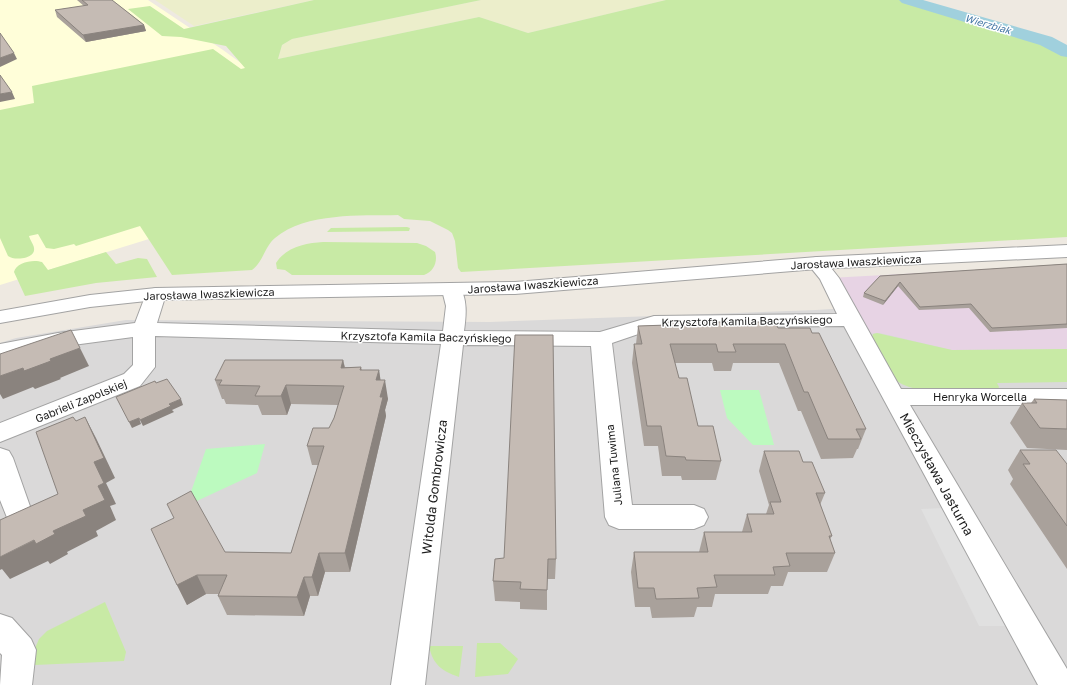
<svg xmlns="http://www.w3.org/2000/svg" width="1067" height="685" viewBox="0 0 1067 685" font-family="'Golos Text',sans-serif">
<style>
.residential{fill:#dad9d9}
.industrial{fill:#e7d3e4}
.education{fill:#fffed9}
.farmland{fill:#eceecb}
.grass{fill:#c8eaa5}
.park{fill:#bcfabf}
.parking{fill:#e0e0e0}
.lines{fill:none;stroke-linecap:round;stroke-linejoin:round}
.river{fill:#a0d0dd;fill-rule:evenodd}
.minor-casing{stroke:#a3a3a3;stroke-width:2}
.tertiary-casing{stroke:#a3a3a3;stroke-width:2}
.minor{fill:#fff;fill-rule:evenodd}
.tertiary{fill:#fff;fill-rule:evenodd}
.wall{fill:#a9a19b}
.shaded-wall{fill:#8a837e}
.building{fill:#c5bbb4;stroke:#8a837e}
.labels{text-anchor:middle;stroke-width:3;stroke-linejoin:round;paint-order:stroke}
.far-water-label{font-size:10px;font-style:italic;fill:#4477a5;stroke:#fff}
.street-label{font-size:11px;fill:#1c1c1c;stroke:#fff}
.near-street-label{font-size:13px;fill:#1c1c1c;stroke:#fff}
</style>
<rect width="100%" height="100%" fill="#eee9e1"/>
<path class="residential" d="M1067,270V685H0V343L16,338L126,320L490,322L816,310L862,307Z"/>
<path class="industrial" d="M1067,265V349L952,350L880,333L858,334L829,278Z"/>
<path class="education" d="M0,0H148L223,50L267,82L149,239L0,285Z"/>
<path class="farmland" d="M155,0H314L194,26Z
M481,0H666L528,33L479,17L278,59L282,45L292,39Z"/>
<path class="grass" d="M314,0H481L292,39L282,45L278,59L479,17L528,33L666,0H903L1040,40L1057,47L1067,56V237L461,272L458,268L455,241L452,233L448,230L430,221L404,219L398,215C361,216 306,212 275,238C265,246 263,262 252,270L172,275L140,226L76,246L74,244L54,249L46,248L38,234L29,236C30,240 34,245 34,248C36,259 14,261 8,256L0,238V110L34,103L32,86L213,49L241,69L245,68L226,46L181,37L162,36L128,9L150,6L184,29Z
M911,0H917L1034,34L1064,45L1067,47V49L1057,44L1037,37Z
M407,227L410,228L409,231L327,232L331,228Z
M323,242L417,243L426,246L435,252C438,261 434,272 424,275H292L285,270L277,269L276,263C286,247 306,243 323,242Z
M106,252L116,264L138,258L147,259L157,277L96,283L25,296L14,272C16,262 34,259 42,262L48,270Z
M877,333L952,350L1067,349V382L997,383L999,387L997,391C972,391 912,397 895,379C887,370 878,349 872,338L873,334Z
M105,602L126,652L124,661L35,665L32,655L39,639L47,631Z
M477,643H500L518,659L508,674L475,677Z
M429,646H463L459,677C442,671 433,665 429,646Z"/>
<path class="park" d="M720,390H759L774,445H753L727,418Z
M265,444L257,473L186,506L206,449Z"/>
<path class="parking" d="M944,508L1005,626H979L921,509Z"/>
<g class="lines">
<path class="river" d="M899,0H923L1052,37L1067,45V57L1061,56L1040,45L902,3Z"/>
<g class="minor-casing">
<path id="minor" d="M817,257L824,259L839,278L901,389H1067V405H910L1067,669V685H1038L844,326L656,328L612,343L632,505H694L704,509L708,517L704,525L694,529H619L609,525L605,517L591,346L463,345L425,685H391L441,344L155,336V367L140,386L0,442V423L124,374L133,365V337L58,347L0,358V344L58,333L135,323L146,294L149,290L156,288L163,290L166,294L157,323L443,331L446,306L442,290L445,286L452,284L459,286C468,299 466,316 464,331L600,332L654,316L837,314L820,279L807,263L810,259Z
M0,448L9,451L13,458L32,512L28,520L18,523L8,520L0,500Z
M0,614L12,618L31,639L36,650L32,685H0L2,655L0,653Z"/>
</g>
<g class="tertiary-casing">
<path id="tertiary" d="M1067,245V257L817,269L515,294L156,300L90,307L0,323V311L90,295L156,288L515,282L817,257Z"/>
</g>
<use href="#minor" class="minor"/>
<use href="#tertiary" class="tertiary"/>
</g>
<path class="wall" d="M77,0H112L144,25L146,31L86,42L57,17L55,10L84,6Z
M1067,264V328L990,332L969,308L919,310L898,286L883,305L863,297L864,293L880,276Z
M667,322L778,328L812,333L866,429L858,449H857L853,458L821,459L801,411H798L779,363H733L731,371H714L712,363H675L679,378L698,426L721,461L716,480H682L681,476H662L658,446H644L632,363L634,344H636L638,326L667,325Z
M343,360L345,367H361L362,370H379L380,380L388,399L385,410L386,416L350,572H325L318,596H310L304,616L227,615L218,596L219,594H206L187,605L177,585L225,552L291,553L318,465H312L307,446L329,428L334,418L338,405L291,404L287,415H262L258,405L226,404L224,399H222L215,380Z
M1034,399L1067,400V450L1027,448L1010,423L1022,403H1031Z
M1020,450L1067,464V569L1010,484L1013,479L1008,470Z
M764,451L803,462L825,493L820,505L832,536L830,539L835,553L827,572H788L783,586H771L768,594H715L712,607H697L694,617L652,618L650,607H635L631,572L634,552H699L704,532H742L747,514H766L769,505L759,471Z
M495,559H556L555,579H547V610L520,609V602L495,601L493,581Z"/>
<path class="shaded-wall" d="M144,25L146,31L86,42L83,35Z
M14,53L17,59L0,67V58Z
M12,92L15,99L0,102V94Z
M900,282L898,286L883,305L885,301Z
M80,348L89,366L60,378L61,379L35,389L33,387L3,399L0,394V376Z
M343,360L347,379L341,368Z
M379,370L382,389L376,380Z
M385,380L388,399L385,410L386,416L350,572L345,553L380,397Z
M286,385L291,404L287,415L281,396Z
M181,399L183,405L172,410L174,412L143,426L140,420L169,404Z
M85,417L96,438L115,478L106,483L116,504L110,506L116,520L96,531L98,536L67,552L68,554L50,564L48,561L10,579L2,569L0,570V557L53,531L83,510L98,486L94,462Z
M139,418L141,424L132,428L129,422Z
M319,553L325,572L318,596L312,577Z
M197,575L206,594L187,605L177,585Z
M304,577L310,596L304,616L297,597Z"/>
<path class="building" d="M82,0H112L144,25L83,35L55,10L88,5Z
M0,33L14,53L0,58Z
M0,75L12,92L0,94Z
M1067,264V324L992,328L971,304L920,307L900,282L885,301L864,293L880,276Z
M667,322H775L778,328H810L812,333H819L866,429H856L861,439H828L808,392H804L785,344H733L736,352H718L716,344H670L679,378H687L698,426H713L721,461L686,460L685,457L666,456L661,426H647L634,344H642L638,326L668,325Z
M71,330L80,348L50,359L51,361L24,371L23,368L0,376V354Z
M515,335H553L556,559H548L547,590L520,589L521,582L493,581L495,559L504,558Z
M225,360H343L341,368L361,367L360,370H379L376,380H385L380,397H383L345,553H319L312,577H304L297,597L218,596L227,575H197L177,585L151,529L174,518L167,504L191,491L225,552L291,553L324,446H307L313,428H329L334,418L344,386L286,385L281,396H255L260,386L219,385L222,380H215Z
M167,379L181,399L169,404L171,406L140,420L139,418L129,422L116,397L155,381L156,383Z
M1034,399L1067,400V429L1040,428L1022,403H1037Z
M73,417L76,421L85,417L104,458L94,462L104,483L98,486L105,500L83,510L86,516L53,531L55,534L36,544L34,540L0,557V520L58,494L36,432Z
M1020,450H1056L1067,464V526L1023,464H1030Z
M764,451H799L803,462H812L825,493H816L832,536H829L835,553H786L790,566L773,567L775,575H714L717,587L697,588L699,598L656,599L654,588H638L634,552H708L704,532H752L747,514H774L770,502H781Z"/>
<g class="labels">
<g class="far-water-label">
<text transform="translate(988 24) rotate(16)" y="4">Wierzbiak</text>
</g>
<g class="street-label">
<text transform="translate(856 262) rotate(-3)" y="4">Jarosława Iwaszkiewicza</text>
<text transform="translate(533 285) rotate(-4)" y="4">Jarosława Iwaszkiewicza</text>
<text transform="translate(209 294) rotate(-2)" y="4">Jarosława Iwaszkiewicza</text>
<text transform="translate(747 321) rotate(-1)" y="4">Krzysztofa Kamila Baczyńskiego</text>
<text transform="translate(426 337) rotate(1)" y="4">Krzysztofa Kamila Baczyńskiego</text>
<text x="980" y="401">Henryka Worcella</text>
<text transform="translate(81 401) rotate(-22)" y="4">Gabrieli Zapolskiej</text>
<text transform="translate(614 465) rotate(-96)" y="4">Juliana Tuwima</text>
</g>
<g class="near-street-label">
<text transform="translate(937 474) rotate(61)" y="5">Mieczysława Jasturna</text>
<text transform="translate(434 487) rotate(-83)" y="5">Witolda Gombrowicza</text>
</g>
</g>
</svg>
